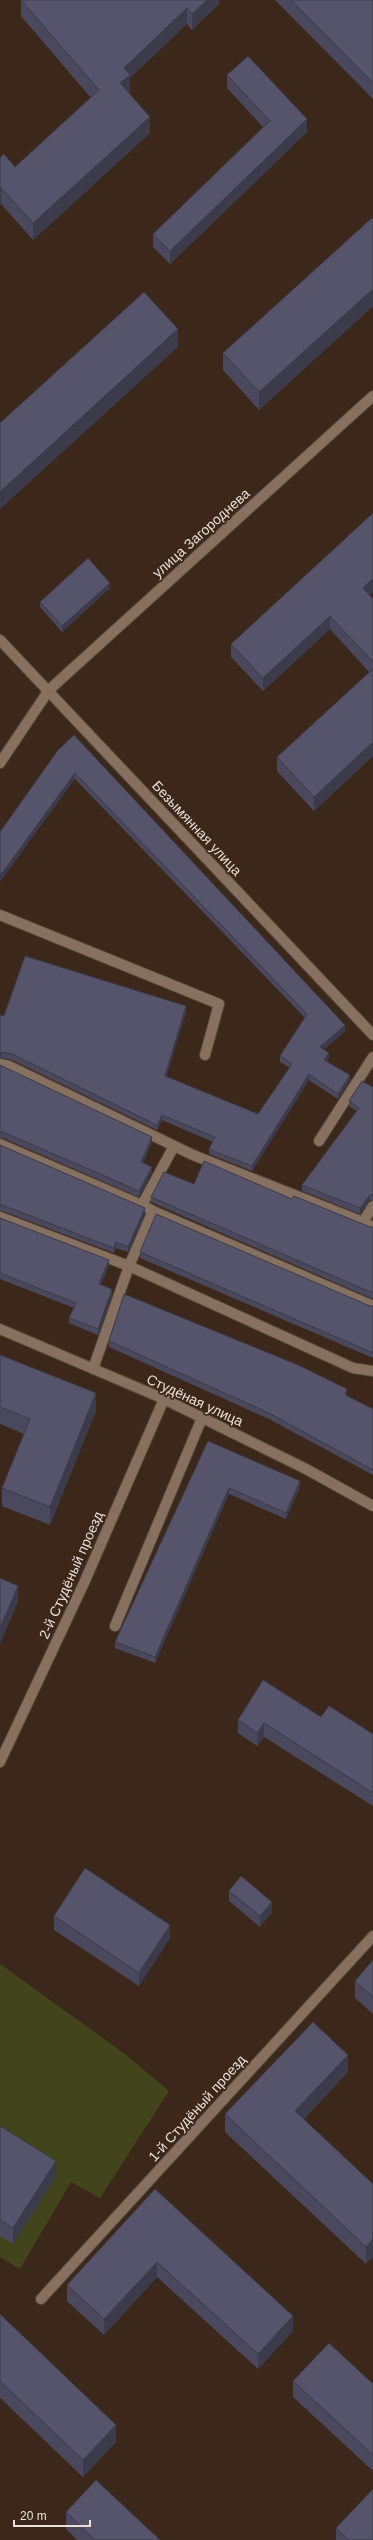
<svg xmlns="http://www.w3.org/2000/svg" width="373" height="2540" viewBox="0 0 373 2540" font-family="Arial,sans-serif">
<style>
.green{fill:#42441c}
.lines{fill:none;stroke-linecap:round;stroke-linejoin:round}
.minor-casing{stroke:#56473b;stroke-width:12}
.minor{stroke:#867060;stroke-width:10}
.wall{fill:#49485c}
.shaded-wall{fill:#3c3b4b}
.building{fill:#55546b;stroke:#3c3b4b}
.labels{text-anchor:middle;stroke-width:3.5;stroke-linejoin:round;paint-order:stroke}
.street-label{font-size:14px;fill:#ebdfd6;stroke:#3b281a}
</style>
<rect width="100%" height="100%" fill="#3b281a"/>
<path class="green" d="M0,1964L125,2054L169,2091L100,2198L71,2182L20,2269L0,2257Z"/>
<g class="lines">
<g class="minor-casing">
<path id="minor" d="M0,640L373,1035
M0,763L49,690L373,396
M0,915L219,1004L205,1055
M0,1064L9,1066L193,1155L363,1222
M319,1141L373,1057
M0,1144L142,1205
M174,1146L142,1205L153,1211L129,1266L353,1368L373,1371
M373,1206L363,1222L373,1227
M153,1211L373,1306
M0,1217L129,1266L93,1369
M0,1329L164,1399L306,1469L373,1506
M115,1626L202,1418
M0,1762L84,1583L164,1399
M41,2299L373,1936"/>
</g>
<use href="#minor" class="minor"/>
</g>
<path class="wall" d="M21,0H219V4L192,30L187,24L130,78V91L128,92L150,133L33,240L1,204L0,158L15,167L91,98L21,16Z
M275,0H373V99Z
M227,75L307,132L170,264L153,247V234L263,127L227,88Z
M373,217V306L259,410L223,370V353Z
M110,588L62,632L40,607V602Z
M370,595L373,599V756L314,811L277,771V757L369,672L330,629L263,691L231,657V644Z
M58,750L345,1031L323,1050L329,1058L327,1061L350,1080L338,1099L309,1080L252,1171L209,1154V1149L213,1142L162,1120L157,1130L12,1060L1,1058H0L4,1016L186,1012L166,1076L258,1114L290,1068L280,1062V1056L305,1018L75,779Z
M0,1065L152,1142L143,1163L152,1172L139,1197L3,1138H0Z
M373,1087V1200H370L360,1214L302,1191V1185L357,1111L349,1106V1101Z
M0,1145L145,1214L128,1252L116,1248L114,1253L2,1211H0Z
M194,1184L292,1199L370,1227H373V1299L151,1202V1197Z
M0,1218L109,1265L101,1285L112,1295L98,1335L69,1323V1318L74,1308L0,1279Z
M140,1252L370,1306H373V1358L140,1258Z
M109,1341L347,1394V1396L373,1409V1475L269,1419L109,1347Z
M0,1355L96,1411L50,1525L2,1506V1488L24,1434L0,1424Z
M208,1441L300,1487L286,1519L229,1494L155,1663L115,1648V1642Z
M321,1717L373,1734V1806L264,1737L257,1746L238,1733V1720Z
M229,1891L272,1912L260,1927L229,1901Z
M54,1916L170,1938L139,1986L54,1930Z
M373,1960V2014L355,1998V1981Z
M348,2072L304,2119L373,2184L366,2264L225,2132V2114Z
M0,2126L56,2176L13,2244L0,2236Z
M155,2189L293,2331L258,2369L157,2277L104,2335L67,2301V2285Z
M0,2314L116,2442L83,2477L0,2398Z
M293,2381L373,2384V2471L293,2397Z
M66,2512L160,2540H77L66,2529Z
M336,2528L373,2540H336Z"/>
<path class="shaded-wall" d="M207,0H219V4L192,30V14Z
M187,8V24L130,78V91L120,100V83L124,68Z
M150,117V133L33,240V223Z
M307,119V132L170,264V251Z
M1,188V204L0,205V189Z
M373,289V306L259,410V392Z
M178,329V347L0,509V492Z
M373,578V592L363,602V588Z
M110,583V588L62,632V626Z
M330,616V629L263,691V678Z
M373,742V756L314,811V797Z
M75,773V779L0,882V876Z
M186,1006V1012L165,1082V1076Z
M345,1025V1031L320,1053V1047Z
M0,1052H1V1058H0Z
M329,1053V1058L324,1066V1060Z
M309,1074V1080L252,1171V1166Z
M350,1075V1080L338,1099V1094Z
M162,1115V1120L157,1130V1125Z
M152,1137V1142L141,1167V1162Z
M152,1167V1172L139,1197V1191Z
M370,1195V1200L360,1214V1208Z
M145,1208V1214L128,1252V1247Z
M116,1242V1248L114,1253V1248Z
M109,1260V1265L99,1290V1284Z
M112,1289V1295L98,1335V1329Z
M96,1393V1411L50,1525V1507Z
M300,1481V1487L286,1519V1513Z
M229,1488V1494L155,1663V1657Z
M18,1586V1602L0,1644V1628Z
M264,1723V1737L257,1746V1733Z
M272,1902V1912L260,1927V1916Z
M170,1925V1938L139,1986V1973Z
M348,2055V2072L295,2128V2111Z
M56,2161V2176L13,2244V2228Z
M373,2239V2257L366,2264V2247Z
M157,2262V2277L104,2335V2319Z
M293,2316V2331L258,2369V2354Z
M116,2425V2442L83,2477V2460Z"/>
<path class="building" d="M21,0H207L192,14L187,8L124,68L130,75L120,83L150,117L33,223L1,188L0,189V158L4,154L15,167L99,90Z
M291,0H373V83Z
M248,56L307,119L170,251L153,234L270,121L227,75Z
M373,217V289L259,392L223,353Z
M144,292L178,329L0,492V423Z
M373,513V578L363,588L373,599V662L330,616L263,678L231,644Z
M88,558L110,583L62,626L40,602Z
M373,669V742L314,797L277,757Z
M74,735L345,1025L320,1047L329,1053L324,1060L350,1075L338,1094L309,1074L252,1166L209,1149L215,1137L162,1115L157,1125L12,1054L1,1052H0V1015L4,1016L25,956L186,1006L165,1076L258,1114L292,1064L280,1056L307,1014L75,773L0,876V832L58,750Z
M0,1065L152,1137L141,1162L152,1167L139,1191L3,1132L0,1133Z
M362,1081L373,1087V1195H370L360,1208L302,1185L359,1108L349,1101Z
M0,1145L145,1208L128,1247L116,1242L114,1248L2,1205L0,1206Z
M204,1161L292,1199L294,1196L370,1227H373V1293L151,1197L164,1172L194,1184Z
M156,1214L370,1306H373V1353L140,1252Z
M0,1218L109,1260L99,1284L112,1289L98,1329L69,1318L76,1303L0,1273Z
M124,1294L298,1365L347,1389L345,1395L373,1409V1470L269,1413L109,1341Z
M0,1355L96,1393L50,1507L2,1488L30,1419L0,1407Z
M208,1441L300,1481L286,1513L229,1488L155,1657L115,1642Z
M0,1578L18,1586L0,1628Z
M263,1680L321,1717L329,1706L373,1734V1793L264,1723L257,1733L238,1720Z
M85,1868L170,1925L139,1973L54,1916Z
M241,1876L272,1902L260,1916L229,1891Z
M373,1960V1997L355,1981Z
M313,2022L348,2055L295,2111L373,2184V2239L366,2247L225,2114Z
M0,2126L56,2161L13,2228L0,2220Z
M155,2189L293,2316L258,2354L157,2262L104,2319L67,2285Z
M0,2314L116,2425L83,2460L0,2381Z
M329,2343L373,2384V2455L293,2381Z
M96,2480L160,2540H95L66,2512Z
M373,2489V2540H349L336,2528Z"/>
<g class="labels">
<g class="street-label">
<text transform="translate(201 533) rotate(-42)" y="5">улица Загороднева</text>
<text transform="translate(197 828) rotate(47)" y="5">Безымянная улица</text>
<text transform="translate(195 1400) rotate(25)" y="5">Студёная улица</text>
<text transform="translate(71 1575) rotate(-66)" y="5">2-й Студёный проезд</text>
<text transform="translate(197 2108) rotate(-48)" y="5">1-й Студёный проезд</text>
</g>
</g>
<path d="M14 2520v6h76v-6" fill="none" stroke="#ebdfd6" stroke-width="2"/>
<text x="20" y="2520" font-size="12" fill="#ebdfd6" stroke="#3b281a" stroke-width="3" paint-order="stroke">20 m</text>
</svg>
